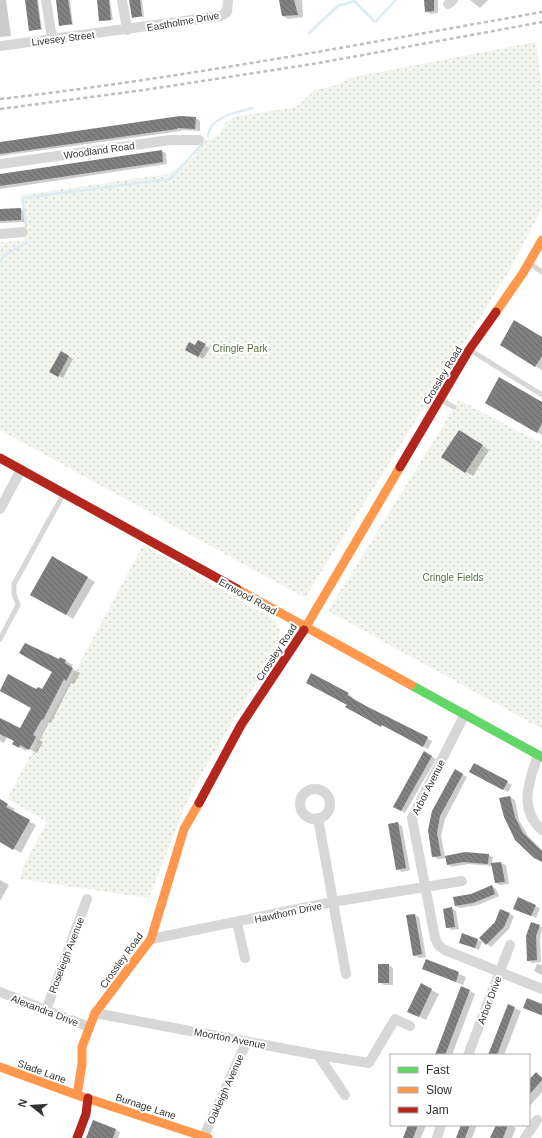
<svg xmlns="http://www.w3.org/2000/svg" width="542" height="1138" viewBox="0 0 542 1138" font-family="Arial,sans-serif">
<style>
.park{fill:url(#park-dots)}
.shadow{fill:#0003}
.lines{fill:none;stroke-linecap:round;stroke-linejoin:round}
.stream{stroke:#ddebf3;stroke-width:2.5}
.building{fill:url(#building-back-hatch)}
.lane{stroke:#d7d7d7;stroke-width:5}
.street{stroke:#d7d7d7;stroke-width:10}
.fast{stroke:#63d668;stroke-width:9}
.slow{stroke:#ff974d;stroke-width:9}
.jam{stroke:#b3261e;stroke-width:9}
.rail{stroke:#bebebe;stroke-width:2.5;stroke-dasharray:4 3;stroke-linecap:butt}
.labels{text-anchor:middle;stroke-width:4;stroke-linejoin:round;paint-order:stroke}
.street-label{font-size:10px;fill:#333;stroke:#fff}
.park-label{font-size:10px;fill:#56703f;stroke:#fff}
</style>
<defs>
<pattern id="park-dots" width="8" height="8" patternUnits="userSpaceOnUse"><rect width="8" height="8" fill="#f1f5ed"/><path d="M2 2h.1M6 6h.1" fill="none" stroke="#cfd2cc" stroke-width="1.8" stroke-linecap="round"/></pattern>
<pattern id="building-back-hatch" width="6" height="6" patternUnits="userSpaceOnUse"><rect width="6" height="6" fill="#818181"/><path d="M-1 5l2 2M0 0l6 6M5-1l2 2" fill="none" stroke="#6a6a6a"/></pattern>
</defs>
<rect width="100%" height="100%" fill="#fff"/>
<path class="park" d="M536,42L542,89V209L509,271L305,598L0,430V242L24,241L22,195L168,174L194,157L199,140L202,138L211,140L220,133L225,123L234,117L296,107L315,90L337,85L353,77Z
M459,400L542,443V729L328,611Z
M143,545L275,620L280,629L278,646L197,781L183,811L149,898L20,879L24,865L47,822L7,799Z"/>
<path class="shadow" d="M0,0H6L11,36L0,37Z
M26,0H38L42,30H30Z
M57,0H70L73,25H60Z
M98,0H110L113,20L100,21Z
M130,0H142L144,17H132Z
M280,0H302L303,17L288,19L283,16L281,12Z
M425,0H438V13L431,14L426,11Z
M470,0H488L480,8Z
M196,118L200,121V131L181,130V131L0,156V143Z
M161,151L166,153L167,164L0,189V176Z
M21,209L25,212V222L0,223V210Z
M542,338V370L501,345Z
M198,342L210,348L203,359L186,349L196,346Z
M61,352L73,359L63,378L50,372Z
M542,403V435L496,408Z
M466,435L489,450L473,476L442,457Z
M52,557L95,582L73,619L31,594Z
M61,658L73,665L71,668L80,673L74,684L71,683L51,723L49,722L40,740L43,742L37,753L28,748L26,751L21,748L14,744L15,741L7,737L4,743L0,741V719L21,730L33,708L0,690L9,675L37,691H42Z
M312,674L353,697L351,699L366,707L432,741L428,749L347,707L348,704Z
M424,752L436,759L405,813L394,806Z
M474,764L512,785L508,792L470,772Z
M456,771L467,777L445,819L441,836L445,857L465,853L488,855L493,857L492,864L501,863L506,865L509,884L500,885L496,883L492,866L468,864L452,867L448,864L447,858L438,859L433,856L429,830Z
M510,797L515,800L519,820L528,836L542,850V862L535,857L501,799Z
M0,801L15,809L13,812L36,825L21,853L0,841Z
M397,823L402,826L410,870L402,872L397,869Z
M0,880L9,885L0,901Z
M492,886L496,889L499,896L478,905L460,908L456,906L471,895Z
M535,906L540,908L536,918L519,911Z
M451,908L456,911L459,929L452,930L447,927Z
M501,910L514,916L509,929L491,947L481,938L495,923Z
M415,915L419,917L426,957L419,958L414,955Z
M539,926L542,927L540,939L541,962L532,963L528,960L527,937Z
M478,940L482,942L479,950L460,942Z
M427,961L466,977L463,985L431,972Z
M537,964L542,965V975L534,971Z
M389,965L393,968V985H384L379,982Z
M421,985L439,994L426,1020L416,1015Z
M470,991L475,994L452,1055H436Z
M508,1005L521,1011L504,1055H489Z
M542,1005V1016L524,1008Z
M536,1073L542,1077V1092L529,1107V1081Z
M409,1125H426L421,1138H404Z
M462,1125H477L472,1138H457Z
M497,1125H511L516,1128L512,1138H492Z
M116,1130L120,1132L118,1138H88Z"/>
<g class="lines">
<path class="stream" d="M309,33L338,6L354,1L375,22L396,0
M208,136C210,116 236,113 252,108
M26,224L22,198L170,179L202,144
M0,262L5,255L27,242"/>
</g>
<path class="building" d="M25,0H37L41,29L29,31Z
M56,0H68L72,24L59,26Z
M97,0H109L111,20L99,21Z
M129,0H140L142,16L132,18Z
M279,0H294L298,15L282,16Z
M424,0H434V11L425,12Z
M180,116L196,117L195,129L177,128V129L0,154V142Z
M162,150L163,162L0,186V174Z
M21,208V220L0,221V209Z
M514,320L542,337V356L535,367L500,345Z
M198,340L206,344L198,357L185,350L189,342L195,345Z
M61,351L69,356L58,377L49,372Z
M499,377L542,402V423L537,433L485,403Z
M459,430L483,445L465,473L441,457Z
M52,556L88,577L66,615L30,595Z
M25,643L59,659L60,657L66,660L65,663L73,668L66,681L64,679L43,720L42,719L33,735L36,737L29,750L20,745L19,748L12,744L14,741L0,734V718L20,728L31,708L0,691L8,674L36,689L38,687L42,689L52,672L19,653Z
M311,673L349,693L347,695L366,706L428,737L423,747L382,725L381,727L365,718L345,707L347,705L306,683Z
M424,751L432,756L401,811L393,807Z
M474,763L508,781L503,790L469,772Z
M455,769L463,774L440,816L437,833L441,856L432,857L428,830L432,811Z
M510,796L515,817L523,833L542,851V862L534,858L515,840L504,817L499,798Z
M0,799L8,804L6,807L30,820L13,850L0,842Z
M398,822L406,868L396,870L388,824Z
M465,852L489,854L488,864L463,862L447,865L445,856Z
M501,862L505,882L495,883L491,863Z
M492,885L495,894L473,903L455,906L453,897L471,894Z
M518,897L536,905L531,916L513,909Z
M452,907L455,927L446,928L443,909Z
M500,909L510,913L504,927L486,945L479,938L495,922Z
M415,914L422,954L413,956L406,915Z
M531,922L540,925L536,936L537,960L527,961L526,936Z
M462,933L478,939L475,948L459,943Z
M426,959L459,972L456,982L422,969Z
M378,964H389V983H378Z
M421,983L432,989L419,1017L407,1012Z
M461,986L470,990L445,1055H435Z
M527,998L542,1004V1015L523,1008Z
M508,1004L515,1007L497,1055H488Z
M536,1072L542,1078V1080L529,1095V1080Z
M93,1120L116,1129L113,1138H86Z
M408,1125H418L413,1138H403Z
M461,1125H470L465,1138H456Z
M496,1125H508L503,1138H490Z"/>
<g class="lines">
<path class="lane" d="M529,263L542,272
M470,350L542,395
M441,400L454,407
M0,639L18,605L14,594V584L63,495"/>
<path class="street" d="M46,0L52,39
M122,0L127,30
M448,4L453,0
M0,46L221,16L227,12L228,0
M0,164L170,140H199
M0,234L23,232
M0,509L21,470
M465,714L412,818L435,938L439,946L445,950L542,989
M538,755C529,781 518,809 542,830
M300 804a15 15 0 1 1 30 0a15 15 0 1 1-30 0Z
M318,818L346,974
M237,923L245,958
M151,939L332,902L462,881
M0,992L89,1027
M46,1010L87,899
M95,1013L318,1055L345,1095
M318,1055L369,1063L395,1019L410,1026
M468,1055L510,945
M203,1138L247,1041
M437,1138L441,1125
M525,1138L537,1120"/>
<path class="fast" d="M411,685L542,757"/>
<path class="slow" d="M496,312L523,273L542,240
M237,589L411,685
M304,630L400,467
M0,1067L77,1095L208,1138
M77,1095L82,1064V1047L95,1013L151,939L184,829L199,803"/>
<path class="jam" d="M0,458L237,589
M400,467L469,350L496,312
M199,803L241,725L304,630
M77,1138L86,1114L88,1098"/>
<path class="rail" d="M0,99C182,78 362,44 542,12
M0,109L144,90L319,63L542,22"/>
</g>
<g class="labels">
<g class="street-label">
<text transform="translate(183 21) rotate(-10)" y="4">Eastholme Drive</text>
<text transform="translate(63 38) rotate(-7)" y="4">Livesey Street</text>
<text transform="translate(99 150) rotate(-8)" y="4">Woodland Road</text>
<text transform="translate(442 375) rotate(-59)" y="4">Crossley Road</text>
<text transform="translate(248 596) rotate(29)" y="4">Errwood Road</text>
<text transform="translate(276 652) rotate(-57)" y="4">Crossley Road</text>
<text transform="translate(428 787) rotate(-63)" y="4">Arbor Avenue</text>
<text transform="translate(288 912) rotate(-12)" y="4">Hawthorn Drive</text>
<text transform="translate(66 955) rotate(-69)" y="4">Roseleigh Avenue</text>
<text transform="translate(121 960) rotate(-54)" y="4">Crossley Road</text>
<text transform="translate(489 1000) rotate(-69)" y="4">Arbor Drive</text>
<text transform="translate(45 1010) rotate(21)" y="4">Alexandra Drive</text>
<text transform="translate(230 1038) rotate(11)" y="4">Moorton Avenue</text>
<text transform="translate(42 1071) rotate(20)" y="4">Slade Lane</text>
<text transform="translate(225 1089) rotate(-66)" y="4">Oakleigh Avenue</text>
<text transform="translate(146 1106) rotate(18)" y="4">Burnage Lane</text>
</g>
<g class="park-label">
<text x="240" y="352">Cringle Park</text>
<text x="453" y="581">Cringle Fields</text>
</g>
</g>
<rect x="390" y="1054" width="140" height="72" fill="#ffffff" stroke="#adadad"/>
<rect x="398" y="1067" width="20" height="6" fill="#63d668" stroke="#adadad"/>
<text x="426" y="1074" font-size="12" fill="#333333">Fast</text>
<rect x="398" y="1087" width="20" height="6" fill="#ff974d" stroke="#adadad"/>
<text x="426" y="1094" font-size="12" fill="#333333">Slow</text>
<rect x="398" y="1107" width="20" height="6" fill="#b3261e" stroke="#adadad"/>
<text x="426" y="1114" font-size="12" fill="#333333">Jam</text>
<g transform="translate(32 1106) rotate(287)" stroke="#ffffff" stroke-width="3" paint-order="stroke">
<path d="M0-3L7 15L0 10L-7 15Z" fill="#333333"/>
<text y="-6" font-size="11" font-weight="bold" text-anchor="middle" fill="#333333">N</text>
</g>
</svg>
